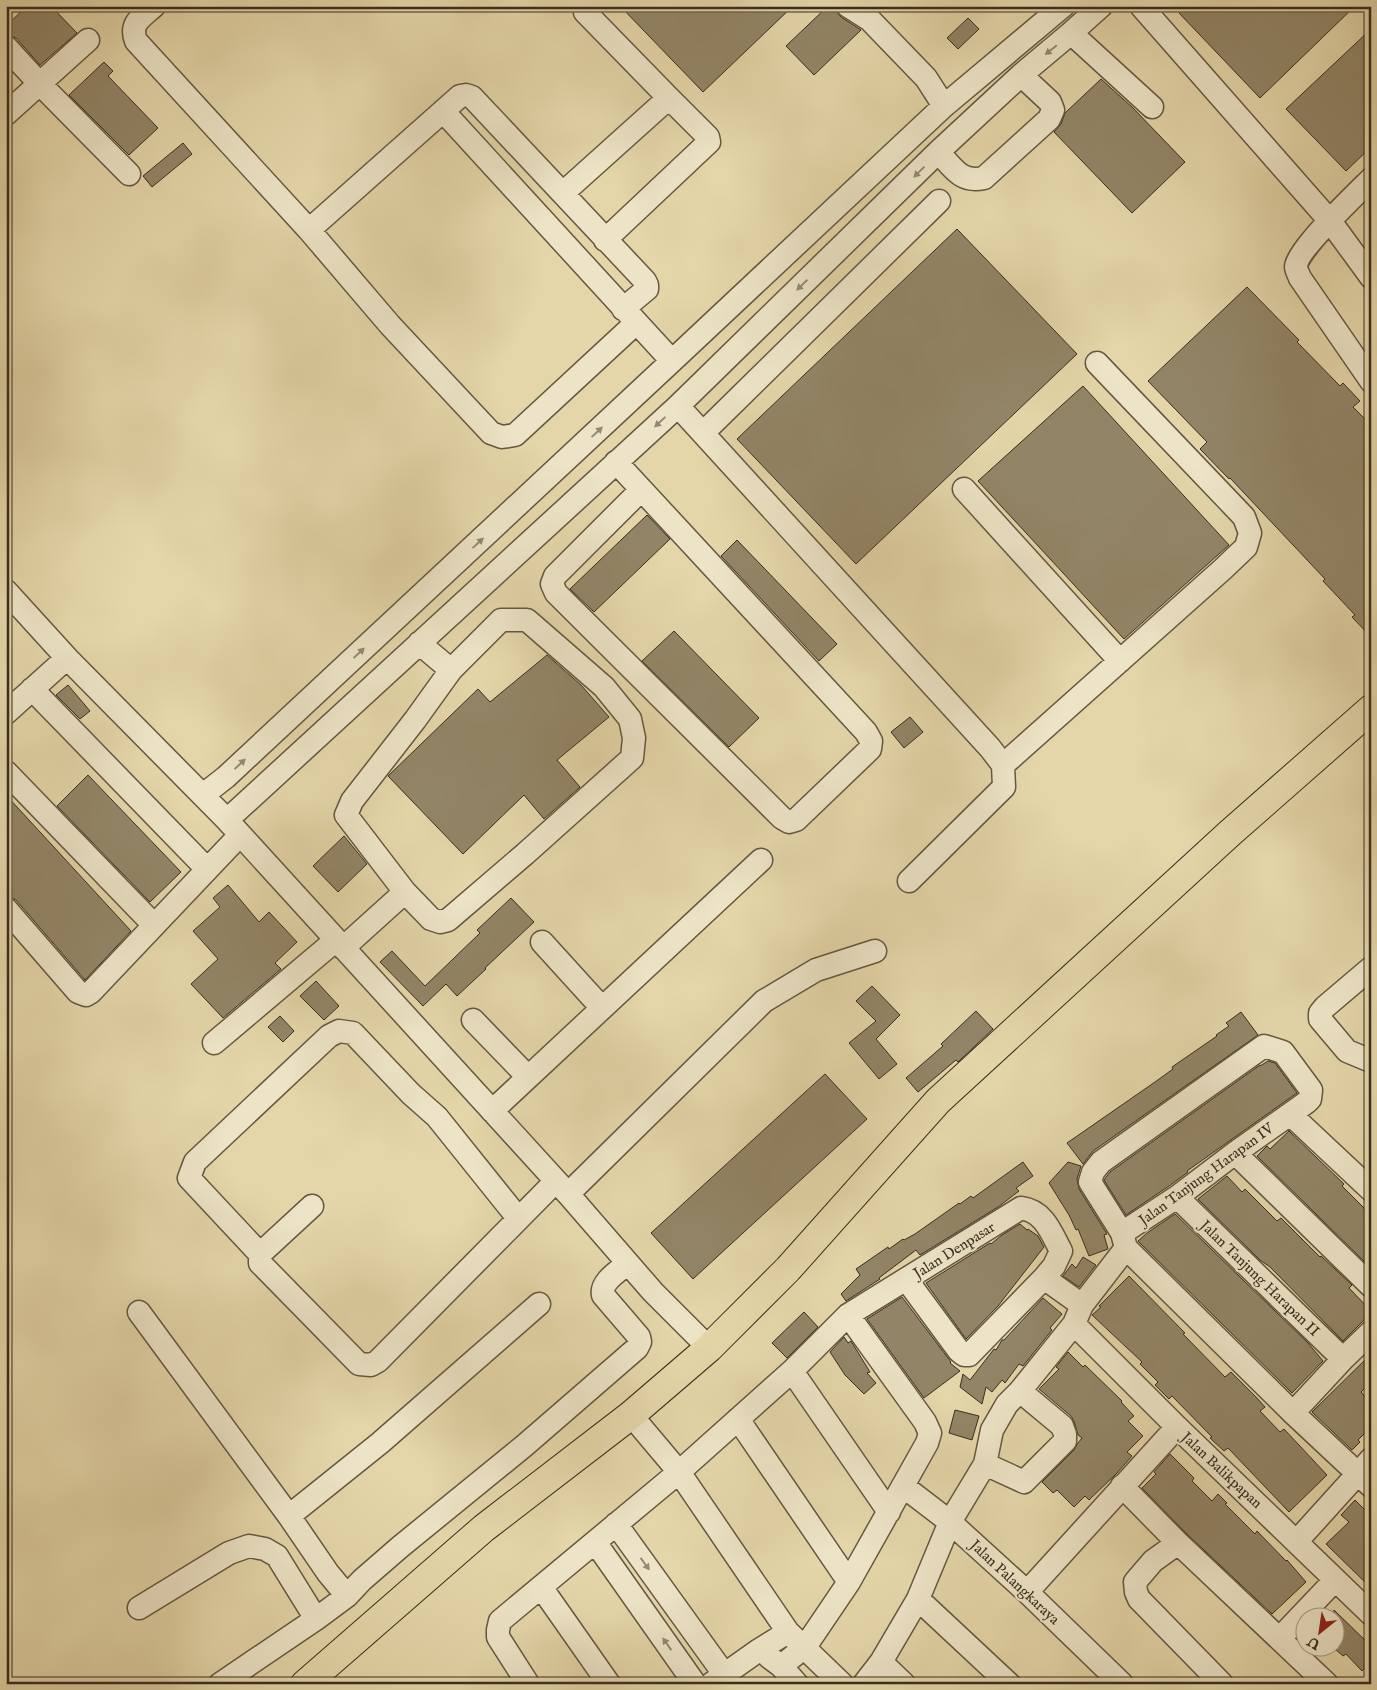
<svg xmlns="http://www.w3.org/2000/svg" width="1377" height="1690" viewBox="0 0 1377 1690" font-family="'IM FELL English',serif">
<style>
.building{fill:#928567;stroke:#392e20}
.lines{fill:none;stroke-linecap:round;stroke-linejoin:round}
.minor-casing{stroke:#645842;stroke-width:25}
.major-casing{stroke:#392e20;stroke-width:30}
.minor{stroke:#ede4c7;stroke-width:22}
.major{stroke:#e4d6a9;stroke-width:28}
.oneway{fill:#938974}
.labels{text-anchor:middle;stroke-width:4.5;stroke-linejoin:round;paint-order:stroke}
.street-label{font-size:15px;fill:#392e20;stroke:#ede4c7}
</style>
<rect width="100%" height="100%" fill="#e4d6a9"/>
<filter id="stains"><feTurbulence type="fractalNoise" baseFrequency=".004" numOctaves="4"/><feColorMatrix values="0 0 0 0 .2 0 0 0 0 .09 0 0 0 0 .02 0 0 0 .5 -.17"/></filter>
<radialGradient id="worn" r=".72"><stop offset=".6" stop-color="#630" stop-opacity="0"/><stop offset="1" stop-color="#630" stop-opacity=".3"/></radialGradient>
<path class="building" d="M27,6H51L77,33L40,65L16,38L6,34V26Z
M620,6H793L703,92Z
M828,6H835L837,12L841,17L861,30L814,75L786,46Z
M1186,6H1355L1260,98L1179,13Z
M968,18L979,29L958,49L947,38Z
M1371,29V147L1346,171L1286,109Z
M104,62L113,71L108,76L158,128L129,155L69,95Z
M1101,79L1133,108L1185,162L1132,213L1054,132L1061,124L1065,113Z
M183,143L192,154L152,187L143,176Z
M957,229L1077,354L856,564L737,439Z
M1247,287L1299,340L1297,342L1340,386L1343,383L1360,401L1353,407L1371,425V637L1352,617L1355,615L1323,581L1325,579L1230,478L1229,479L1200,449L1207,442L1148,381Z
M1083,386L1229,545L1124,639L978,481Z
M647,515L670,539L594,612L570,589Z
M737,540L837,644L819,661L721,556Z
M674,631L759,718L729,747L642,661Z
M547,655L581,685L609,717L557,760L580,787L544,819L524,795L463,854L388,776L478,689L490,702Z
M68,685L90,711L80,719L56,695Z
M910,717L923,732L904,748L891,732Z
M88,775L181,872L150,902L57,806Z
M6,795L131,931L85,980L16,900L6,895Z
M344,836L367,864L338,892L313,866Z
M228,885L259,922L269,912L297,942L275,963L281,969L223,1018L191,984L218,959L193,931L220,907L213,898Z
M511,898L534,922L485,968L486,969L457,996L446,984L423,1006L380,962L392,951L425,986L480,933L477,930Z
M316,981L339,1006L324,1020L300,996Z
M872,986L900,1015L876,1039L897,1064L879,1079L849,1043L876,1021L856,1001Z
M976,1011L993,1029L958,1062L956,1060L918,1092L906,1078L943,1046L941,1044Z
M1241,1012L1258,1035L1093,1151L1083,1164L1067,1143L1155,1082L1173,1069L1172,1067L1217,1036L1216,1035L1229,1026L1226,1023Z
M280,1016L294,1031L283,1042L268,1027Z
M1268,1061L1275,1063L1297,1093L1187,1171L1188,1172L1169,1186L1126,1215L1104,1180L1110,1172L1260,1065V1066Z
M825,1074L867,1119L693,1279L651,1233Z
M1289,1131L1344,1184L1342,1186L1365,1209L1371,1203L1370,1267L1257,1156L1267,1146L1270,1149Z
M1023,1162L1033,1176L1016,1188L1019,1191L998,1207L920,1255L916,1250L879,1278L880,1279L846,1301L841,1294L860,1275L856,1269L888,1247L889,1249L903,1239L904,1240L915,1234L959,1203L960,1204L971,1196L973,1198Z
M1068,1162L1081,1166L1077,1179L1079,1189L1107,1234L1104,1235L1108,1249L1089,1256L1078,1229L1076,1230L1069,1215L1049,1183Z
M1227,1176L1242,1192L1245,1189L1277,1221L1281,1218L1320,1257L1321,1256L1352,1285L1349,1288L1371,1311V1313L1343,1341L1270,1267L1260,1260L1198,1199Z
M1175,1214L1308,1343L1323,1361L1292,1393L1138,1241L1147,1233Z
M1020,1224L1027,1230L1028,1229L1038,1236L1044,1247L998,1306L966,1339L926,1283L990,1243L991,1244L1002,1235Z
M1083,1257L1096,1265L1079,1287L1063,1276L1072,1264L1076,1268Z
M1129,1276L1185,1333L1183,1334L1225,1377L1231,1372L1256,1397L1265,1407L1260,1411L1280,1432L1284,1429L1327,1475L1289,1512L1228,1448L1224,1451L1210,1438L1212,1437L1172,1396L1169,1399L1155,1385L1158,1382L1140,1364L1142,1362L1092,1315L1101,1307L1099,1306Z
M902,1297L951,1362L950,1363L960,1371L924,1398L867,1319Z
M1043,1298L1062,1314L1050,1328L1052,1330L1023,1366L1019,1364L1005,1383L1002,1380L992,1392L986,1387L982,1404L960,1387L963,1374L970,1380L994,1349L996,1350L1002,1340H1004Z
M804,1312L818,1327L787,1358L772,1343Z
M844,1337L848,1343L851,1341L870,1372L867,1373L876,1383L864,1394L845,1375L830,1352Z
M1068,1352L1083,1367L1085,1365L1122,1401L1121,1402L1134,1416L1128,1421L1143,1436L1127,1452L1132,1456L1117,1473L1089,1500L1085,1496L1074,1507L1057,1490L1053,1493L1042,1482L1074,1450L1078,1443L1082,1438L1078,1435L1074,1421L1071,1416L1039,1389L1059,1369L1056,1367Z
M1371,1354V1382L1361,1392L1371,1403V1427L1358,1440L1360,1442L1352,1450L1312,1412Z
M955,1410L979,1416L972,1440L949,1433Z
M1170,1454L1194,1478L1192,1481L1212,1501L1218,1494L1227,1503L1225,1504L1255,1534L1257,1531L1286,1561L1287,1560L1306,1582L1272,1614L1187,1534L1142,1488L1156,1474L1154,1472Z
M1355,1500L1371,1516V1588L1326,1544L1349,1522L1341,1515Z
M1334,1610L1371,1646V1662L1362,1671L1346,1654L1343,1656L1334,1648V1639L1340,1634L1334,1628Z"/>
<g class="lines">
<g class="minor-casing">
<path id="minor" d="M154,6C142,17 129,23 136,41L309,230L390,325L491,433L502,437L515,435L636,323
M848,6L870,20L926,78L944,106
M1141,6L1330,221L1371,277
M1071,33L1152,107
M6,47L39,83L129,174
M443,111L672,361
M6,114L88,40
M938,152C954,168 960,183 984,178L1049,119L1053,110L1050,102L1021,75
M1371,179C1357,193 1296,251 1296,267C1296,270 1299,275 1300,278L1371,381
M563,193L662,104L666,95L585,12
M309,230L460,96L466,95L472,97L645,281L647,285V289L623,309
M605,240L709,142L708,137L666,95
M678,406L990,748L1003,765L1004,787L909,881
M703,433L939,201
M616,462L866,732L871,741L870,749L796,820L789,822L782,818L556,593L552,584L555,576L641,490
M964,489L1120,661
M6,591L67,658L227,820L568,1194L653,1292L709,1348
M419,643L451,670
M32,689L207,869
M6,713L67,658
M1003,765L1223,569L1246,547L1250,533L1244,517L1097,363
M6,772L154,925
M203,795L226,777L672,361L944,106L1063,6
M227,820L678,406L938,152L1021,75L1071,33L1101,6
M6,909L78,992L86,995L91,992L240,835
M542,942L602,1008
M343,948L405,892L431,919L440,922L448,920L525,854L632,758L634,738L630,719L604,687L527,620H501L451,670L415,720L352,801L346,815L405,892
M1371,968L1325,1007L1320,1013V1019L1347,1051L1371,1061
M473,1020L528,1077
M214,1043L336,940
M492,1111L761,860
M1290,1114L1371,1190
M1235,1153L1371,1286
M568,1194L764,1001L816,970L875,951
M1177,1197L1343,1359
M312,1206L260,1254V1263L359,1364L371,1365L378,1361L556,1181
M1122,1233L1177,1197L1235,1153L1307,1102L1310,1099L1311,1090L1283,1052L1264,1046L1101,1162L1093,1172L1090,1182L1122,1233L1126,1248L1293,1413L1371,1486
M260,1254L189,1178L195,1162L329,1036L339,1031L353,1033L411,1094L437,1117L518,1218
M1044,1278L1082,1305
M139,1312L289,1516L328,1573L347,1596L362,1580L400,1547L524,1446L637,1348L640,1342L639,1337L603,1295C600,1282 619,1271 628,1263
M1074,1324L1177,1427L1371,1614
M792,1371L889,1512
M1293,1413L1343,1359L1371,1332
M631,1415L679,1472L788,1632L842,1684
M738,1419L849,1582
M985,1464L1024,1482L1065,1441V1434L1062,1426L1020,1391
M903,1486L950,1522L1027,1592L1122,1684
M1122,1486L1178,1543
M289,1516L380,1443L539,1304
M616,1524L724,1674
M1297,1541L1371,1459
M595,1542L695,1684
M541,1587L609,1684
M1027,1592L1177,1427
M918,1599L1009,1684
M139,1608L229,1553L249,1546L265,1549L277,1556L316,1619
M1280,1638L1335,1580
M769,1657L781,1666L797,1684
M881,1662L904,1684
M781,1666L805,1647L849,1582L927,1443L930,1433L925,1422L848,1315
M220,1684L316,1619L347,1596
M528,1684L498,1637V1630L500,1621L679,1472L792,1371L848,1315L1021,1208C1044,1211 1051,1232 1061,1251L1054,1266L1044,1278L969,1355H964L959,1351L906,1279
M711,1684L759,1650L788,1632
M864,1684L881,1662L918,1599L950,1522L985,1464L992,1430L1007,1404L1020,1391L1074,1324L1082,1305L1126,1248
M1222,1684L1139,1599L1136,1592L1135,1582L1153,1561L1178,1543L1327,1684"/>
</g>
<g class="major-casing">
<path id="major" d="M305,1684L484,1528L631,1415L709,1348L788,1269L938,1101L1230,833L1371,709"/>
</g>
<use href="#minor" class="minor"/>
<use href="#major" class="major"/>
</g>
<defs><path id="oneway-solid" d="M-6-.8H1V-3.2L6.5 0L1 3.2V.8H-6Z" transform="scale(1.25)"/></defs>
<g class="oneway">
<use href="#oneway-solid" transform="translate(1051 50) rotate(141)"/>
<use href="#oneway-solid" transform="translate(919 172) rotate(136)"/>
<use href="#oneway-solid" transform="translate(802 285) rotate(136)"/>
<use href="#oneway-solid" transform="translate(660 422) rotate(137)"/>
<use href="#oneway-solid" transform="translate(597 432) rotate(-43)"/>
<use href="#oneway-solid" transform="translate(478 543) rotate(-43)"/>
<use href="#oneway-solid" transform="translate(359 653) rotate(-43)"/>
<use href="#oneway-solid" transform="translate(240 764) rotate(-43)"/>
<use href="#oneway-solid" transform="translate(645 1564) rotate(54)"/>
<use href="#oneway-solid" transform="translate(667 1644) rotate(-125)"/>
</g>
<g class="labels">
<g class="street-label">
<text transform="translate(1206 1174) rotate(-36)" y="5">Jalan Tanjung Harapan IV</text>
<text transform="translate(954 1250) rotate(-32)" y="5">Jalan Denpasar</text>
<text transform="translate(1260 1278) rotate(44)" y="5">Jalan Tanjung Harapan II</text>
<text transform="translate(1222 1470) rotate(43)" y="5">Jalan Balikpapan</text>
<text transform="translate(1015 1582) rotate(43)" y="5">Jalan Palangkaraya</text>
</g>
</g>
<rect width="1377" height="1690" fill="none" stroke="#e4d6a9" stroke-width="25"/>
<rect x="8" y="8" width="1362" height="1675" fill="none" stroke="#392e20" stroke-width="2.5"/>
<rect x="12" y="12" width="1352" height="1665" fill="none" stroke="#392e20"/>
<g transform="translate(1320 1632) rotate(210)"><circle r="24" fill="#ede4c7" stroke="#a59b84"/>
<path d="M0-4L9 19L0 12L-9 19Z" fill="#8f2418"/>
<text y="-8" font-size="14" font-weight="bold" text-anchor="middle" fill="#392e20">U</text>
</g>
<rect width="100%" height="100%" filter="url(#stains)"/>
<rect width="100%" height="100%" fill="url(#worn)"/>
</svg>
